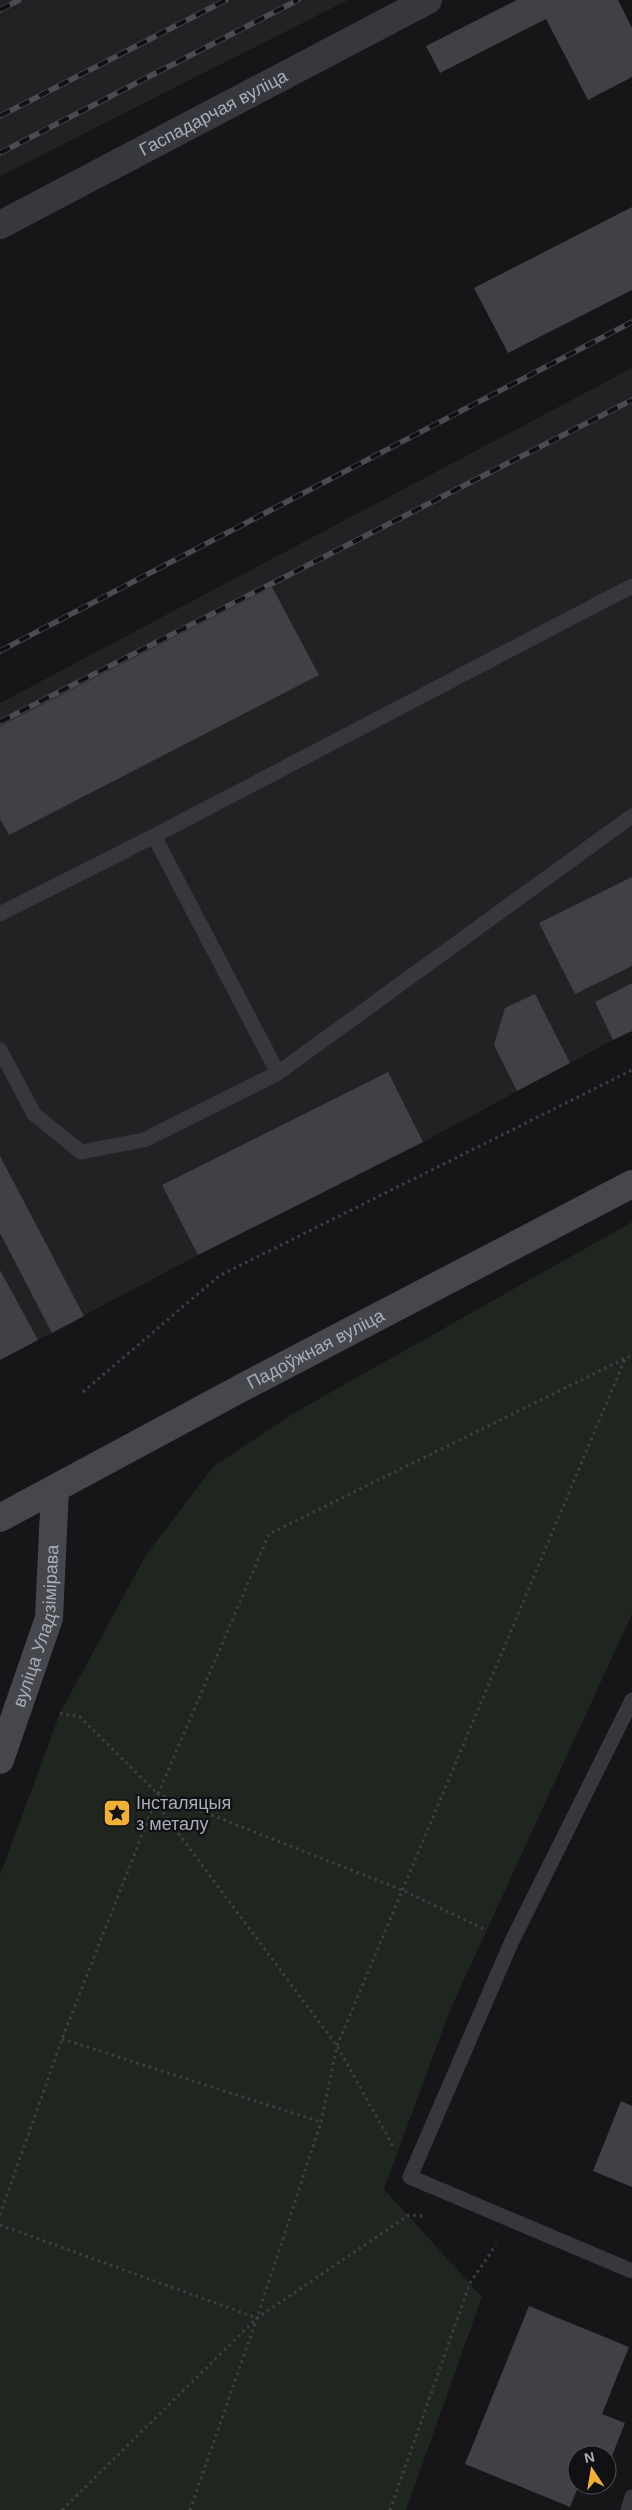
<svg xmlns="http://www.w3.org/2000/svg" width="632" height="2510" viewBox="0 0 632 2510" font-family="Arial,sans-serif">
<style>
.built{fill:#222225}
.green{fill:#1e261f}
.building{fill:#404145}
.lines{fill:none;stroke-linecap:round;stroke-linejoin:round}
.path{stroke:#3d3f44;stroke-width:3;stroke-dasharray:2.5 4;stroke-linecap:butt}
.lane{stroke:#37383d;stroke-width:15}
.street{stroke:#37383d;stroke-width:28}
.secondary{stroke:#45474d;stroke-width:28}
.rail-casing{stroke:#4a4c52;stroke-width:5.5}
.rail{stroke:#111113;stroke-width:4;stroke-dasharray:11;stroke-linecap:butt}
.labels{text-anchor:middle;stroke-width:4.5;stroke-linejoin:round;paint-order:stroke}
.street-label{font-size:18px;fill:#a8adb8;stroke:#111113}
.poi-label{font-size:18px;fill:#a8adb8;stroke:#111113;text-anchor:start}
</style>
<rect width="100%" height="100%" fill="#161618"/>
<path class="built" d="M0,0H348L0,176Z
M632,368V983L595,1002L613,1040L423,1142L198,1255L0,1360V703Z"/>
<path class="green" d="M632,1222V1614L450,2010L384,2189L482,2297L406,2510H0V1875L60,1713L146,1555L213,1467L294,1413Z"/>
<path class="building" d="M517,0H618L632,28V77L588,100L546,19L440,73L426,46Z
M632,207V290L508,353L474,288Z
M272,587L319,675L9,835L0,819V726Z
M632,877V966L575,994L539,923Z
M632,983V1031L613,1040L595,1002Z
M535,994L570,1063L517,1091L494,1045L505,1008Z
M388,1072L423,1142L198,1255L162,1185Z
M0,1156L84,1316L52,1333L0,1233Z
M0,1270L38,1340L0,1360Z
M621,2101L632,2106V2187L593,2171Z
M529,2306L629,2347L602,2414L625,2423L612,2456L594,2449L592,2455H577V2485H579L570,2507L465,2464Z"/>
<g class="lines">
<path class="path" d="M83,1392L219,1276L632,1070
M60,1713L80,1717L158,1794L269,1534L632,1355
M155,1802L337,2046L393,2146
M62,2039L321,2122
M0,2215L62,2039L158,1794L402,1890L486,1930
M0,2225L257,2318
M62,2510L257,2318L409,2215L424,2216
M190,2510L257,2318L321,2122L337,2046L625,1359
M390,2510L470,2283L496,2245"/>
<path class="lane" d="M632,586L154,836L278,1073L632,816
M0,914L154,836
M0,1050L34,1114L81,1152L144,1140L278,1073
M632,1700L511,1943L410,2177L632,2271
M628,2510L632,2497"/>
<path class="street" id="s1" d="M0,225L428,0"/>
<g class="secondary">
<path id="s2" d="M0,1518L247,1385L632,1184"/>
<path id="s3" d="M0,1760L49,1618L55,1489"/>
</g>
<g class="rail-casing">
<path id="rail" d="M0,10L19,0
M0,116L226,0
M0,153L298,0
M0,651L632,322
M0,722L632,400"/>
</g>
<use href="#rail" class="rail"/>
</g>
<defs>
<g id="sight-square" transform="scale(1.4375)"><rect x="-9" y="-9" width="18" height="18" rx="4" fill="#f2b134" stroke="#111113"/><path d="M0-6L1.8-2.2L6-1.7L2.9 1.2L3.7 5.4L0 3.3L-3.7 5.4L-2.9 1.2L-6-1.7L-1.8-2.2Z" fill="#111"/></g>
</defs>
<g fill-rule="evenodd">
<use href="#sight-square" x="117" y="1813"/>
</g>
<g class="labels">
<g class="street-label">
<text dy="6" stroke="none"><textPath href="#s1" startOffset="241">Гаспадарчая вуліца</textPath></text>
<text dy="6" stroke="none"><textPath href="#s2" startOffset="358">Падоўжная вуліца</textPath></text>
<text dy="6" stroke="none"><textPath href="#s3" startOffset="140">вуліца Уладзімірава</textPath></text>
</g>
<g class="poi-label">
<text x="136" y="1809">Інсталяцыя<tspan x="136" dy="21">з металу</tspan></text>
</g>
</g>
<g transform="translate(592 2470) rotate(348)"><circle r="24" fill="#111113" stroke="#4d4f55"/>
<path d="M0-4L9 19L0 12L-9 19Z" fill="#f2b134"/>
<text y="-8" font-size="14" font-weight="bold" text-anchor="middle" fill="#a8adb8">N</text>
</g>
</svg>
